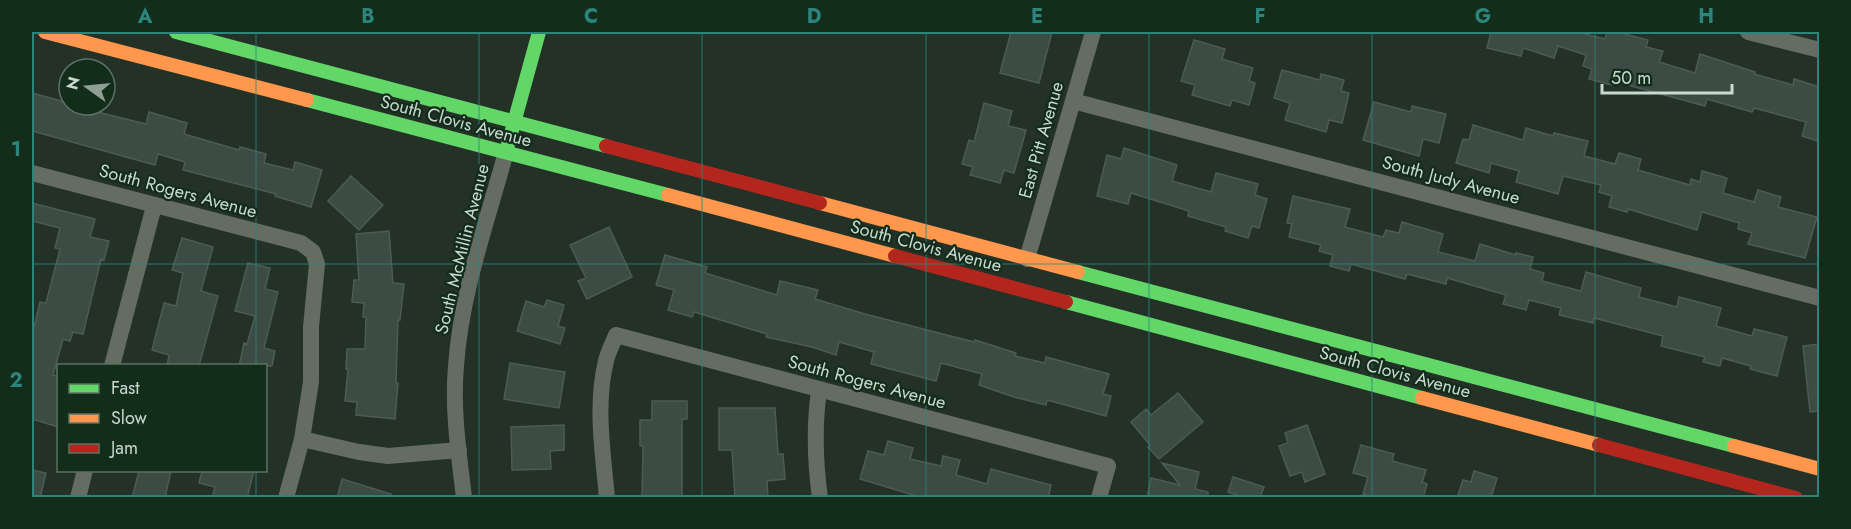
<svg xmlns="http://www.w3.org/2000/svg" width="1851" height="529" viewBox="0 0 1851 529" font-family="Jost,sans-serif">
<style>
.building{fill:#3d4b45;stroke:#4d5b54;stroke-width:1.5}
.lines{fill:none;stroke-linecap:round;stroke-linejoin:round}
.street{stroke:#656c61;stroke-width:16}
.fast{stroke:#63d668;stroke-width:14}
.slow{stroke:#ff974d;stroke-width:14}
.jam{stroke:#b3261e;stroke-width:14}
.grid{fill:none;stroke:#2b857c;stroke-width:1.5;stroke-opacity:0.55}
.labels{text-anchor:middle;stroke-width:4.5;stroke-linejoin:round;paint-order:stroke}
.street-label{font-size:18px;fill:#cad9ce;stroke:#132d1b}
.neatline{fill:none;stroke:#2b857c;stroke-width:2}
.grid-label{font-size:20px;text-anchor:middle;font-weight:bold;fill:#2b857c}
</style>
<rect width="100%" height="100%" fill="#233127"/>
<path class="building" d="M1011,32H1052L1039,83L1000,73Z
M1491,32H1577L1605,39L1607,32H1616L1648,40L1646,47L1663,51L1659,62L1695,73L1700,54L1755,72L1754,74L1793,85L1794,79L1820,87V142L1802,136L1806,122L1754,108L1752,112L1707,99L1705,106L1613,81L1612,85L1589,79L1592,69L1583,66L1586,55L1558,46L1554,58L1523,48L1521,56L1487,48Z
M1194,40L1225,49L1222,59L1253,68L1249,81L1255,83L1249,105L1232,100L1230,106L1192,95L1195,85L1181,81Z
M1282,70L1320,80L1321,74L1344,80L1341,91L1349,93L1342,123L1329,120L1326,132L1285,120L1290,103L1274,98Z
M32,93L69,103V105L146,124L149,112L187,123L184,134L239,150L240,147L266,154L264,163L293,170L295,162L322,170L311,207L275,196L276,194L183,170L185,162L158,154L155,165L32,131Z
M1374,102L1411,112L1412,106L1446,114L1439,143L1423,139L1419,156L1363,140Z
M984,103L1012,111L1008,126L1026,130L1014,173L1004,170L1000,183L970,175L973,167L962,164L969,140L974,142Z
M1473,125L1523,140L1526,128L1553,136L1554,133L1588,141L1584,156L1615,164L1619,153L1641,159L1638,170L1690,185L1691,179L1700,182L1702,171L1727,178L1723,193L1754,202L1758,190L1781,197L1778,207L1817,217L1805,258L1748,244L1752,233L1738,229L1739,223L1702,212L1697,230L1628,209L1627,212L1609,207L1612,196L1599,192L1601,185L1563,176L1558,194L1516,182L1519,171L1491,163L1489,173L1456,163L1463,139L1469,140Z
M1124,148L1177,165L1172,181L1211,192L1216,173L1258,184L1255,195L1267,199L1259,228L1252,226L1248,238L1225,231L1226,227L1188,216L1189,211L1131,193L1128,204L1097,196L1107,155L1121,159Z
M351,176L383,205L359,230L328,201Z
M1293,196L1350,209L1345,227L1383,237L1386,230L1399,233L1402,222L1443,234L1438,252L1475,261L1480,244L1516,255V253L1533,257L1530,269L1544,273L1542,281L1581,291L1586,272L1641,288L1639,297L1677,307L1679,297L1721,308L1716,326L1752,336L1754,329L1787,337L1777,376L1750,369L1751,366L1722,358L1720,366L1703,362L1705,357L1661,346L1663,336L1594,318L1593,323L1559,315L1561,308L1529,300L1526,310L1503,304L1506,295L1447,278L1446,284L1407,274L1405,279L1351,264L1349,271L1330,266L1333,255L1319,251L1321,245L1289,237L1292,224L1287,223Z
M32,203L95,219L90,237L109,241L104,260L101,259L83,334L73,332L70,341L63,339L53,375L58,376V427L32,419V336L40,302L46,303L60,249L55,248L60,228L32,221Z
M609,227L632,277L587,299L578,281L586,278L570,245Z
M389,231L393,283L404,284L400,320H398L396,383H398L395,419L356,415L357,402L345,401L348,369H346L347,349H365L366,317H363L364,303L352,302L354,280H359L356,234Z
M182,238L213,247L201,291L218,296L199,366H167L169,355L152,350L164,303L176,306L183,273L172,270Z
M665,255L707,267L705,273L777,295L780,281L818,290L815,299L865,314L974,342L975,340L1016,353L1015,356L1045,363L1046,357L1109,374L1103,394L1111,396L1106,416L1047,400L1046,405L1014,397L979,385L982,374L941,363L936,381L871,364L874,352L839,342L836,355L812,347L766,337L767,334L694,312L692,317L668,310L674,290L656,285Z
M248,263L270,268L265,289L278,292L264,348L275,351L272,366H239L244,343L247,344L255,316L235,311Z
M547,300L564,305L558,326L565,328L560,344L517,331L526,301L544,307Z
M1820,344V411L1810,412L1803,346Z
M510,363L565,372L559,408L504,399Z
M1178,393L1203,422L1159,459L1148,447L1150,445L1131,422L1146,409L1151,415Z
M652,401H687V419H682V496H642L643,446H640V420H652Z
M719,408H775L778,454H783L785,479L767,481L768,498H735L732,450H719Z
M564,425V450L550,451L551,469L512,470L511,427Z
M1307,425L1325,474L1305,482L1302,472L1290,476L1279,446L1288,443L1285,433Z
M888,441L913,448L910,459L941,466L943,456L960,460L956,475L987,484L991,469L1051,485L1048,498H923L860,479L868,451L884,455Z
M1361,445L1394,454L1392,461L1426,470L1422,482L1427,484L1423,498H1374L1363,494L1368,477L1353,473Z
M1162,463L1199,472L1195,489L1208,492V498H1147L1151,478L1180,485Z
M32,470L46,473L40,498H32Z
M139,471H171L165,498H132Z
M202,471H254L247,498H212L215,487L199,483Z
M1474,471L1497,478L1491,498H1457L1463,480L1471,482Z
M1233,477L1264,487L1260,498H1245L1228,492Z
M342,479L391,494V498H337Z"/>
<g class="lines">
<path class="street" d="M1748,32L1820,50
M1073,101L1820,298
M32,173L301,243L313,252L317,264L311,327V382L302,439L286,498
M1027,259L1093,32
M112,366L154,206
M819,390C814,426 815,462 820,498
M302,439L359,452L388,456L459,450
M78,498L85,470
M464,498C459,454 452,410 456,366C461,293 487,222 506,152
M607,498C603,453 595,405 606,361C608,352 613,343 616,335L1108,466L1099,498"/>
<path class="fast" d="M176,32L606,146
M307,100L668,195
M506,152L539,32
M1078,272L1734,446
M1066,302L1422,398"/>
<path class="slow" d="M45,32L307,100
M668,195L895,256
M820,203L1078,272
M1422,398L1599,445
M1734,446L1820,469"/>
<path class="jam" d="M606,146L820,203
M895,256L1066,302
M1599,445L1796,498"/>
</g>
<path class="grid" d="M256,32V366M479,32V498M702,32V498M926,32V498M1149,32V498M1372,32V498M1595,32V498M32,264H1820M256,470V498"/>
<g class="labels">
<g class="street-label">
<text transform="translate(456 121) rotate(15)" y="6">South Clovis Avenue</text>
<text transform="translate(1041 140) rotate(-74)" y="6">East Pitt Avenue</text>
<text transform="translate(1451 180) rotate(15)" y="6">South Judy Avenue</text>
<text transform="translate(178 191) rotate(15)" y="6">South Rogers Avenue</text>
<text transform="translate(926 246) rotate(15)" y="6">South Clovis Avenue</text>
<text transform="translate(462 249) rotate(-76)" y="6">South McMillin Avenue</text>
<text transform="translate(1395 372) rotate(15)" y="6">South Clovis Avenue</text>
<text transform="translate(867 382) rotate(15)" y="6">South Rogers Avenue</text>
</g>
</g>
<rect width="1851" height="529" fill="none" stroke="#132d1b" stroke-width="66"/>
<rect x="57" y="364" width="210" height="108" fill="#132d1b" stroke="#5c7263" stroke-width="1.5"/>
<rect x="69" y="384" width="30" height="9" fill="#63d668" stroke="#5c7263" stroke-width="1.5"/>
<text x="111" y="394" font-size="18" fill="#cad9ce">Fast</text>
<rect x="69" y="414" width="30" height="9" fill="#ff974d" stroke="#5c7263" stroke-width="1.5"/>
<text x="111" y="424" font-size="18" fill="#cad9ce">Slow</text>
<rect x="69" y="444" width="30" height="9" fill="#b3261e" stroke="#5c7263" stroke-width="1.5"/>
<text x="111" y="454" font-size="18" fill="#cad9ce">Jam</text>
<g transform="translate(87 87) rotate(285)"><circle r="28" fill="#132d1b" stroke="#5c7263" stroke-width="1.5"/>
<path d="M0-4.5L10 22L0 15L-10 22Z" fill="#909e94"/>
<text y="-9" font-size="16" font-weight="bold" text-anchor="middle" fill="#cad9ce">N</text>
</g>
<path d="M1602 84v9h130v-9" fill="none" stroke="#cad9ce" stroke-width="3"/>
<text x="1611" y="84" font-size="18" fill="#cad9ce" stroke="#132d1b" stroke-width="4.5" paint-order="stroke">50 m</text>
<rect x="33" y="33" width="1785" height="463" class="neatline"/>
<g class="grid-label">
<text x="145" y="23">A</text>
<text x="368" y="23">B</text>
<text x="591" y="23">C</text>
<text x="814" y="23">D</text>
<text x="1037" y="23">E</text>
<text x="1260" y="23">F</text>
<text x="1483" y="23">G</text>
<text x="1706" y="23">H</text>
<text x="16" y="156">1</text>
<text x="16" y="387">2</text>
</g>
</svg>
